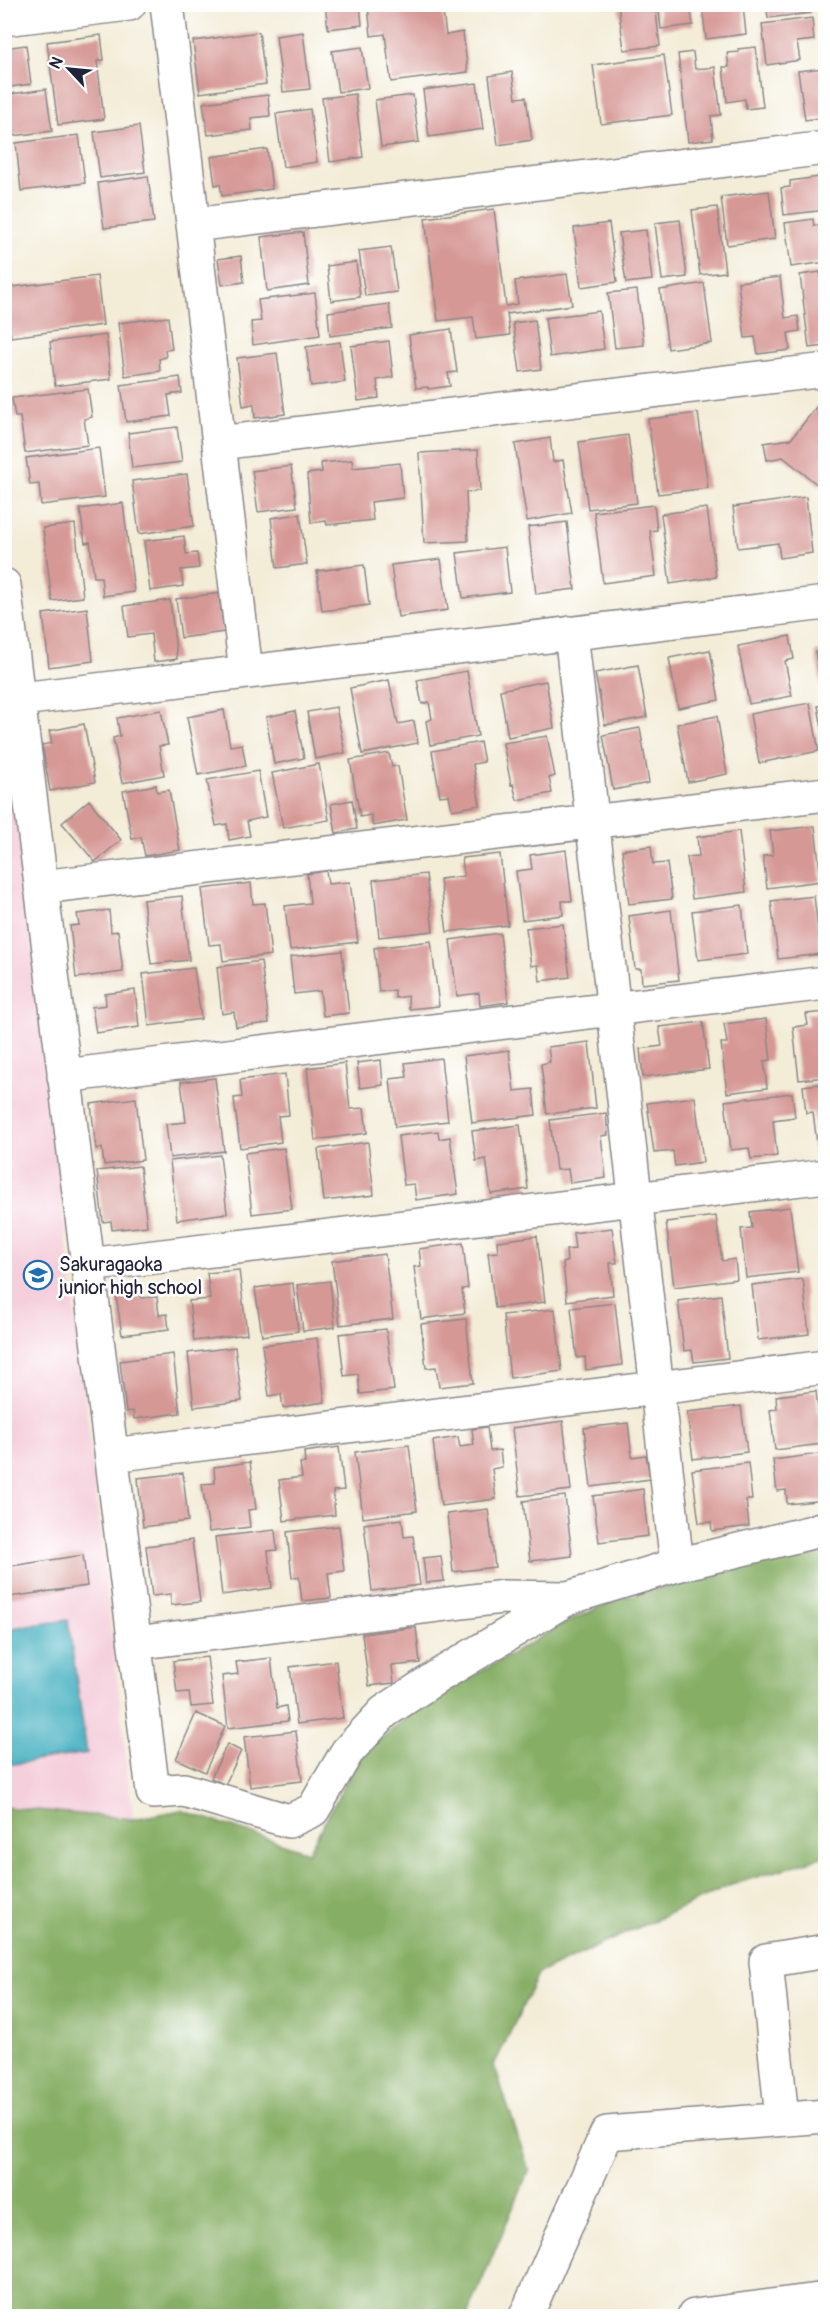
<svg xmlns="http://www.w3.org/2000/svg" width="830" height="2321" viewBox="0 0 830 2321" font-family="Pangolin,sans-serif">
<style>
.built{fill:#f5cfdb}
.forest{fill:#86ae65;stroke:#546850;stroke-width:1.5}
.water{fill:#42afbf;stroke:#32687d;stroke-width:1.5}
.building{fill:#d69895}
.lines{fill:none;stroke-linecap:round;stroke-linejoin:round}
.minor-casing{stroke:#8a8789;stroke-width:36}
.minor{stroke:#fff;stroke-width:33}
.labels{text-anchor:middle;stroke-width:5;stroke-linejoin:round;paint-order:stroke}
.poi-label{font-size:20px;fill:#22223b;stroke:#fff;text-anchor:start}
</style>
<rect width="100%" height="100%" fill="#fff"/>
<filter id="ink" filterUnits="userSpaceOnUse"><feTurbulence type="fractalNoise" baseFrequency=".0167" numOctaves="2"/><feDisplacementMap in="SourceGraphic" scale="12" xChannelSelector="R" yChannelSelector="G"/><feConvolveMatrix kernelMatrix="1 2 1 2 8 2 1 2 1" color-interpolation-filters="sRGB"/></filter>
<filter id="wash" filterUnits="userSpaceOnUse"><feTurbulence type="fractalNoise" baseFrequency=".008" numOctaves="4" result="noise"/><feDisplacementMap in="SourceGraphic" scale="24" xChannelSelector="R" yChannelSelector="G"/><feGaussianBlur stdDeviation="1.35" result="paint"/><feColorMatrix in="noise" values="0 0 0 0 0 0 0 0 0 0 0 0 0 0 0 0 0 1.4 0 .05"/><feComposite in="paint" operator="in"/></filter>
<g filter="url(#wash)">
<rect width="100%" height="100%" fill="#f3ecd7"/>
<path class="built" d="M4,739L10,743L133,1819L5,1807Z"/>
<path class="forest" d="M825,1542V1856L731,1885L539,1973L494,2065L529,2170L467,2316H5L4,1807L133,1819L181,1810L308,1852L361,1755L418,1708L565,1623L618,1599L788,1556Z"/>
<path class="water" d="M68,1620L87,1753L8,1765L4,1742L5,1629Z"/>
<g id="blocks">
<path class="building" d="M325,4H360L362,25L328,29Z
M379,4H442L446,35L463,32L468,72L391,82L385,34L371,36L368,6Z
M618,4H655L660,46L624,50Z
M658,4H690L693,25L661,29Z
M766,4H810L811,13L768,18Z
M702,5H743L746,34L706,39Z
M812,18L814,40L797,42L800,60L767,65L762,24Z
M259,32L266,84L200,93L193,41Z
M303,32L310,89L283,92L276,36Z
M101,35L104,60L97,61L104,119L58,125L47,42Z
M26,45L31,84L4,88V48Z
M362,47L368,88L338,92L332,51Z
M756,47L763,107L746,109L745,99L727,102L723,67H729L727,53L739,52L738,49Z
M693,52L695,69L715,67L721,115L711,116L713,139L688,142L678,54Z
M664,55L672,115L601,124L593,65Z
M824,68L826,117L805,120L798,71Z
M512,72L516,98L526,97L532,140L498,145L489,76Z
M477,83L483,129L429,137L423,90Z
M46,89L52,131L6,137L4,95Z
M355,94L363,157L330,162L322,98Z
M268,95L270,116L251,118L252,130L208,135L203,103Z
M413,95L419,142L381,147L375,100Z
M310,109L317,162L283,167L276,114Z
M139,126L145,172L100,178L94,132Z
M79,135L85,183L21,191L16,143Z
M267,149L272,189L222,196L220,184L215,185L211,157Z
M148,176L154,222L104,228L98,183Z
M826,176V210L784,215L781,188L790,187V181Z
M769,191L775,239L727,245L721,197Z
M717,207L725,272L700,275L692,210Z
M494,209L506,306L518,304L515,281L567,274L572,305L507,314L510,335L476,339L473,317L438,321L425,218Z
M813,219L814,226L826,225V262L791,267L785,223Z
M680,220L687,277L662,280L655,223Z
M609,223L617,282L581,287L574,228Z
M646,230L652,280L626,283L619,233Z
M303,232L309,285L267,291L261,237Z
M391,247L397,292L365,296L359,251Z
M241,256L244,282L222,285L218,259Z
M356,262L360,297L331,301L327,266Z
M820,272L822,283H826V346L809,348L800,275Z
M97,276L103,325L11,337L5,288Z
M780,277L785,318L798,316L800,331L788,333L790,350L758,354L755,337L745,338L738,282Z
M704,283L712,343L668,349L660,290Z
M637,290L644,345L615,348L608,293Z
M315,293L320,335L253,345L251,322L261,321L258,300Z
M389,304L392,328L330,336L328,312Z
M599,311L604,349L550,357L545,318Z
M168,317L172,349L165,350L166,357L159,359L160,371L125,376L118,323Z
M535,320L541,369L520,372L513,323Z
M451,329L457,372L448,373L450,386L428,389V387L416,388L409,335Z
M106,335L111,379L55,386L50,342Z
M389,341L393,377L377,380L379,398L358,401L351,346Z
M340,342L345,382L311,386L306,347Z
M277,353L285,414L255,418L254,404L243,406L237,358Z
M180,377L182,393L168,395L171,416L126,422L121,385Z
M88,389L92,417L84,419L88,445L25,453L20,417H15L12,398Z
M826,395V477L819,486L783,457L767,460L764,443L791,439Z
M698,413L708,488L658,494L648,419Z
M177,427L182,462L132,468L128,433Z
M628,435L637,503L588,509L579,442Z
M550,438L553,462L563,460L572,513L527,521L515,444Z
M99,448L105,497L41,505L39,484L30,485L26,458Z
M478,450L480,491L466,492L468,541L424,543L419,453Z
M352,460L353,468L400,463L403,498L371,502L373,520L327,525L326,521L311,523L307,474L322,472L321,463Z
M291,466L297,507L258,512L252,471Z
M187,474L194,526L139,534L132,481Z
M806,497L812,553L780,558L778,543L738,548L733,507Z
M123,503L134,592L103,596L101,577H94L90,542L85,543L80,509Z
M654,505L657,530L650,531L656,576L603,583L594,512Z
M707,508L716,577L670,584L661,514Z
M300,514L307,564L277,568L271,518Z
M567,522L575,589L536,594L528,527Z
M75,524L83,597L52,601L43,528Z
M184,536L186,554L197,553L199,568L181,570L183,586L150,591L144,541Z
M505,547L510,592L463,598L457,553Z
M441,559L448,610L398,617L391,565Z
M364,565L369,605L322,611L317,571Z
M219,593L224,632L181,638L176,599Z
M170,600L177,659L154,662L151,634L128,637L124,606Z
M87,608L93,661L49,667L43,614Z
M790,636L794,659L785,661L792,696L749,704L738,646Z
M710,650L719,700L678,708L669,658Z
M826,650V696H823L815,652Z
M638,665L647,717L605,725L595,673Z
M467,671L478,736L430,745L426,721L432,719L429,702L422,704L417,680Z
M389,680L398,724L414,721L418,743L362,754L350,688Z
M546,681L554,728L508,737L500,690Z
M810,703L819,751L759,763L750,714Z
M826,705V740H824L818,706Z
M336,707L345,753L315,759L307,712Z
M161,710L168,745L159,746L164,775L122,783L113,738L120,736L117,718Z
M224,710L230,746L242,744L246,766L198,775L187,717Z
M295,711L304,758L274,764L266,717Z
M717,716L727,774L688,782L677,724Z
M84,724L95,782L50,791L42,745L52,743L49,731Z
M640,728L649,783L613,790L603,735Z
M547,736L555,776L549,778L552,793L517,800L513,784L511,785L503,743Z
M480,742L484,762L473,764L480,805L452,810L449,795L440,796L432,751Z
M389,753L392,767L398,766L407,820L373,826L371,815L360,817L350,760Z
M319,764L329,820L283,828L272,773Z
M258,771L266,817L247,821L250,836L229,840L227,824L216,826L207,780Z
M156,785L157,792L169,790L180,850L145,856L141,837L132,839L123,791Z
M89,800L121,840L95,862L62,823Z
M352,800L357,829L336,833L331,804Z
M815,826L821,881L767,888L763,856L773,855L770,831Z
M739,831L746,892L692,899L687,857L699,856L697,837Z
M651,846L653,864L667,863L672,899L629,904L622,850Z
M566,850L572,901H562L563,915L522,920L516,871L532,869L530,855Z
M500,854L508,925L447,932L440,879L464,876L462,858Z
M326,871L328,884L350,882L358,942L290,950L285,906L310,903L307,874Z
M426,874L433,931L379,937L373,880Z
M251,883L253,904L265,903L271,955L223,961L221,944L209,945L202,889Z
M182,896L189,960L151,964L143,900Z
M814,896L821,954L778,959L771,901Z
M742,905L747,954L698,960L692,911Z
M109,910L111,932L118,931L123,972L76,978L70,926L79,925L77,914Z
M671,910L679,980L642,984L641,969H635L629,916Z
M563,924L570,977L540,981L538,965L531,966L526,928Z
M500,933L508,1002L480,1006L479,993L457,996L450,940Z
M431,941L439,1006L409,1009L408,996L395,998V990L379,992L374,948Z
M342,951L349,1013L323,1016L320,991L294,994L290,957Z
M261,961L269,1023L236,1027L234,1012L222,1014L217,967Z
M194,968L201,1019L149,1026L143,974Z
M135,990L139,1027L96,1033L92,1007L106,1005L105,994Z
M826,1012V1077L799,1080L793,1027L808,1025L806,1014Z
M766,1019L771,1060L764,1061L767,1088L727,1093L721,1043H727L724,1024Z
M703,1022L709,1069L643,1077L640,1049L662,1046L659,1027Z
M589,1042L596,1108L547,1114L541,1064L550,1062L548,1047Z
M509,1050L514,1091L533,1089L536,1115L472,1123L464,1056Z
M441,1058L448,1121L395,1127L390,1079L407,1077L405,1063Z
M381,1060L383,1085L360,1088L357,1063Z
M345,1063L350,1109L364,1108L367,1133L315,1140L307,1068Z
M285,1074L289,1115L278,1116L281,1142L240,1148L234,1098L242,1097L240,1080Z
M215,1078L224,1151L170,1158L166,1124L186,1122L181,1082Z
M826,1083V1143L817,1144L813,1112L806,1113L803,1086Z
M792,1093L795,1117L773,1120L777,1156L751,1159L749,1148L731,1150L725,1101Z
M695,1097L703,1162L675,1166L673,1151L654,1153L647,1103Z
M136,1098L143,1160L104,1165L102,1148L96,1149L91,1104Z
M606,1113L608,1135L601,1136L606,1178L570,1183L568,1169L556,1170L550,1120Z
M520,1125L528,1189L491,1194L486,1159L476,1161L472,1131Z
M438,1131L439,1139L450,1137L458,1194L416,1200L414,1184L404,1185L398,1136Z
M368,1142L374,1195L324,1201L318,1149Z
M284,1148L292,1209L252,1214L245,1153Z
M220,1155L227,1213L177,1220L170,1161Z
M140,1166L147,1226L112,1230L111,1221L103,1222L97,1171Z
M790,1207L798,1272L746,1278L741,1229L752,1228L750,1212Z
M820,1212H826V1248H824Z
M716,1216L722,1261L735,1259L737,1279L674,1287L666,1222Z
M612,1228L617,1263H610L613,1295L567,1301L563,1263L567,1262L566,1250L575,1249L573,1233Z
M537,1236L545,1302L495,1308L488,1253L498,1252L497,1241Z
M463,1243L468,1288L462,1289L465,1313L421,1319L414,1267L421,1266L419,1249Z
M385,1254L393,1319L340,1325L332,1261Z
M239,1270L247,1334L194,1341L189,1301L210,1299L207,1273Z
M803,1279L809,1334L758,1340L752,1285Z
M330,1281L335,1327L303,1331L297,1285Z
M293,1283L298,1331L262,1336L255,1288Z
M140,1291L141,1298L157,1297L159,1315L167,1314L169,1329L122,1335L116,1295Z
M721,1295L728,1358L694,1362L692,1350L684,1351L678,1301Z
M615,1303L622,1365L586,1370L585,1357L577,1358L571,1308Z
M555,1309L562,1371L510,1378L503,1315Z
M466,1319L473,1383L439,1387L436,1367L426,1368L421,1324Z
M386,1329L394,1390L360,1394L358,1374L344,1376L339,1334Z
M317,1338L325,1402L283,1408L281,1394L269,1396L262,1345Z
M235,1347L242,1401L194,1407L188,1353Z
M173,1354L180,1413L134,1419L133,1411L126,1412L120,1361Z
M816,1391L822,1444L775,1450L770,1410L777,1409L776,1396Z
M741,1406L747,1452L693,1459L687,1412Z
M563,1421L571,1490L520,1496L512,1428Z
M628,1423L632,1457L646,1455L650,1479L591,1487L584,1428Z
M487,1427L490,1451L500,1450L502,1467L492,1469L496,1499L441,1506L433,1441L458,1437L460,1447L474,1445L472,1429Z
M409,1445L417,1511L363,1518L355,1452Z
M339,1447L344,1490L333,1491L335,1515L284,1521L279,1480L302,1477L300,1463H305L304,1452Z
M826,1453V1500L787,1504L786,1490L777,1491L773,1460Z
M250,1462L256,1509L248,1510L250,1527L209,1532L202,1484L215,1483L214,1467Z
M748,1463L752,1500H746L749,1526L712,1531L711,1522L699,1523L692,1470Z
M183,1473L188,1521L143,1527L138,1478Z
M643,1489L648,1536L599,1542L593,1496Z
M565,1496L572,1556L530,1561L523,1501Z
M488,1509L495,1567L453,1572L447,1514Z
M402,1519L404,1537L413,1536L420,1585L372,1591L364,1524Z
M339,1526L344,1571L328,1573L331,1598L302,1601L299,1577L292,1578L287,1532Z
M275,1530L277,1550L268,1551L272,1588L222,1595L215,1537Z
M192,1540L200,1602L171,1605V1594L152,1596L146,1546Z
M83,1555L87,1586L9,1597L5,1567Z
M441,1556L444,1581L426,1583L423,1558Z
M416,1627L420,1663L392,1666L394,1683L369,1686L362,1634Z
M207,1657L213,1705L191,1707L189,1692L177,1693L173,1661Z
M271,1658L277,1708L286,1706L288,1721L228,1728L222,1676L238,1674L236,1662Z
M336,1661L343,1718L297,1724L290,1667Z
M196,1713L225,1726L205,1772L176,1759Z
M296,1731L302,1781L250,1787L244,1737Z
M227,1744L241,1751L225,1785L211,1778Z"/>
</g>
</g>
<g filter="url(#ink)">
<use href="#blocks" fill-opacity="0" stroke="#8a8789" stroke-width="1.5"/>
<g class="lines">
<g class="minor-casing">
<path id="minor" d="M167,4L246,672
M4,19L129,4
M193,225L826,148
M219,443L826,370
M4,585L153,1792L184,1790L289,1821L313,1810L347,1752L384,1712L440,1675L568,1598L677,1565L812,1532L826,1527
M571,633L677,1565
M4,701L826,603
M41,887L826,794
M64,1076L826,983
M88,1265L826,1176
M112,1455L826,1367
M135,1643L503,1597L568,1598
M782,2119L766,1961L826,1951
M526,2316L607,2133L826,2116
M694,2316L826,2299"/>
</g>
<use href="#minor" class="minor"/>
</g>
</g>
<defs>
<g id="school-ring" transform="scale(1.5)"><circle r="9.5" fill="#fff" stroke="#1f6fb2" stroke-width="1.5"/><path d="M0-5L7-2L0 1L-7-2ZM-4 1L0 2.5L4 1V4Q0 6-4 4Z" fill="#1f6fb2"/></g>
</defs>
<g fill-rule="evenodd">
<use href="#school-ring" x="38" y="1275"/>
</g>
<g class="labels">
<g class="poi-label">
<text x="59" y="1271">Sakuragaoka<tspan x="59" dy="23">junior high school</tspan></text>
</g>
</g>
<rect width="830" height="2321" fill="none" stroke="#fff" stroke-width="24"/>
<g transform="translate(69 69) rotate(296)" stroke="#ffffff" stroke-width="4.5" paint-order="stroke">
<path d="M0-4.5L10 22L0 15L-10 22Z" fill="#22223b"/>
<text y="-9" font-size="16" font-weight="bold" text-anchor="middle" fill="#22223b">N</text>
</g>
</svg>
